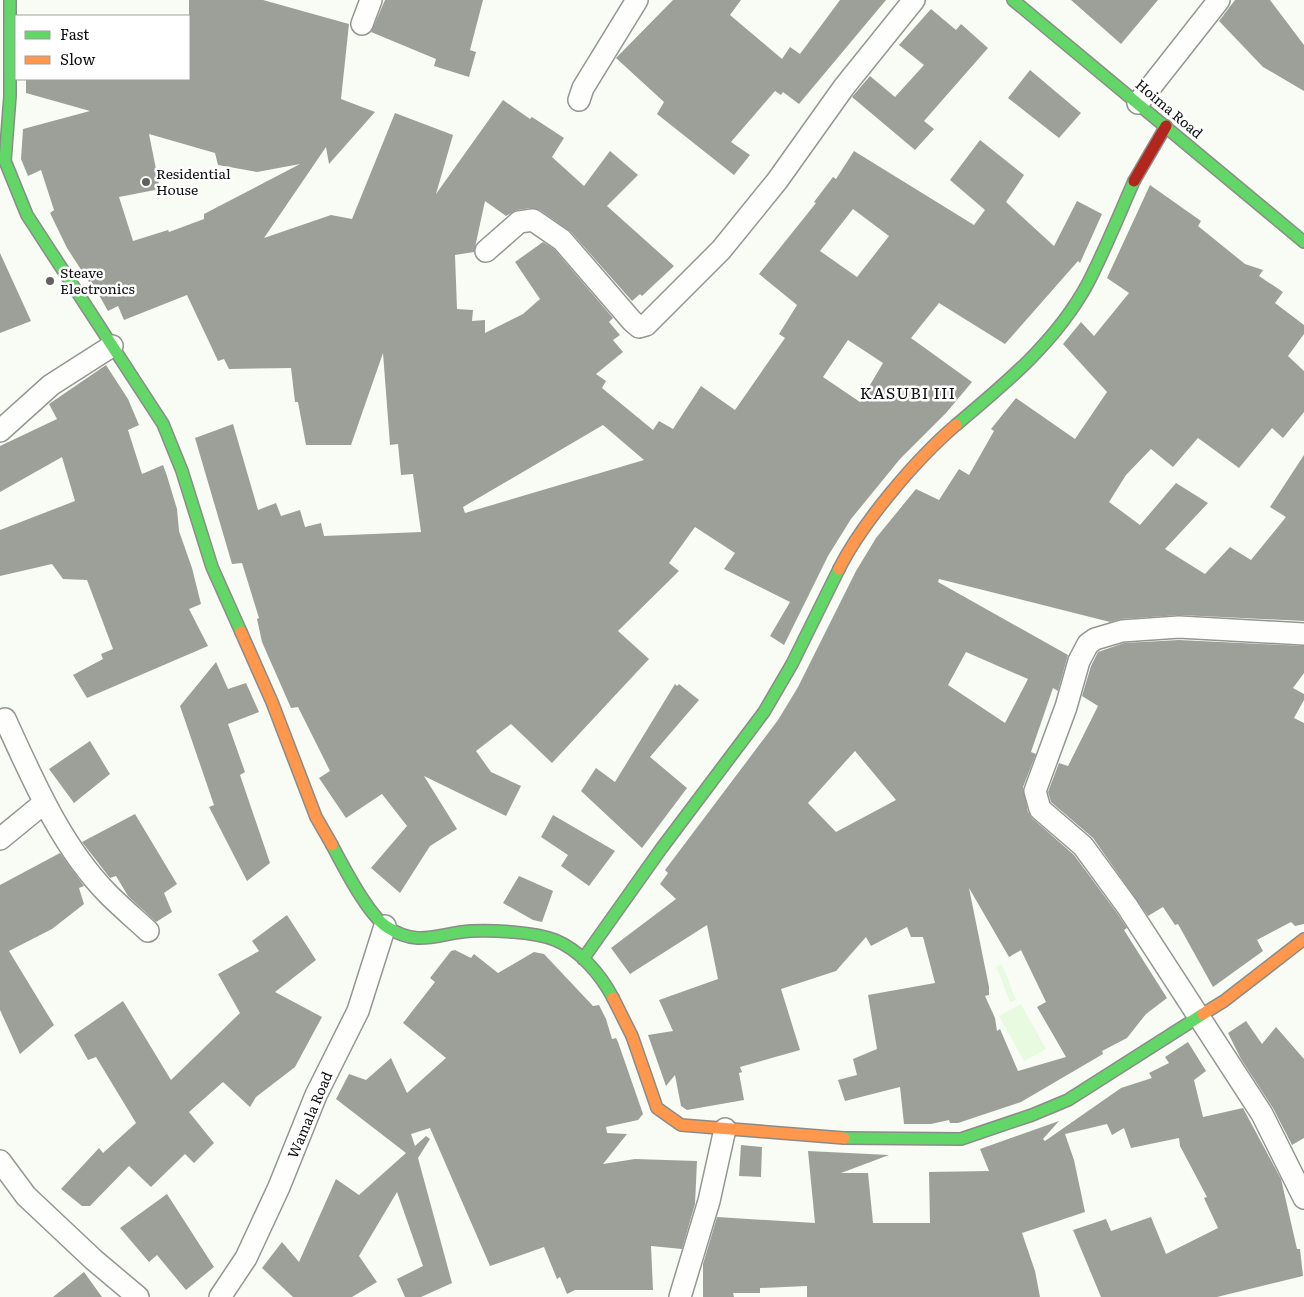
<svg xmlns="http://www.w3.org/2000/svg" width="1304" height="1297" viewBox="0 0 1304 1297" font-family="Literata,serif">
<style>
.farmland{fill:#e8fadf}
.building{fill:#9da099;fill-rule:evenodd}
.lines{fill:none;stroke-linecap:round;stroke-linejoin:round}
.street-casing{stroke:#949692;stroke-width:24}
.fast-casing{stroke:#8b8c89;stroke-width:14}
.slow-casing{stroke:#8b8c89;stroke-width:14}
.jam-casing{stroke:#8b8c89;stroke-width:14}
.street{stroke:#fefffd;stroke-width:21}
.fast{stroke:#63d668;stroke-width:11}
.slow{stroke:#ff974d;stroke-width:11}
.jam{stroke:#b3261e;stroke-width:11}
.poi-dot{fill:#61625f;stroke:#fff;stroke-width:2}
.labels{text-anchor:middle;stroke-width:5;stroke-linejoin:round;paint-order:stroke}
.street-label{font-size:14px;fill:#0f0f0f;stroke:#fff}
.poi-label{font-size:14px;fill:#0f0f0f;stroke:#fff;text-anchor:start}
.quarter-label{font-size:16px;letter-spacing:1px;fill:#0f0f0f;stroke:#fff}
</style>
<rect width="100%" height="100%" fill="#f8fcf4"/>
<path class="farmland" d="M1002,964L1016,1000L1010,1002L996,966Z
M1021,1004L1046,1049L1024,1061L999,1016Z"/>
<path class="building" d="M189,0H263L349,24L341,99L375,112L329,164L326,147L264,238L331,215L352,219L395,113L453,135L436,194L503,100L530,119L532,117L564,138L552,157L584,186L610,151L638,175L607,206L674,266L642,296L640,294L632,301L571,232L540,210L531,208L517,210L506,216L485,201L474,252L455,255L457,309L473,310L472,321L485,320V333L523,314L540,299L515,262L543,242L554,249L613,318L609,322L620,335L613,340L623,352L596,374L606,381L602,388L653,430L659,421L673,429L701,386L735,410L785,338L779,334L797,305L759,274L816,203L814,202L833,177L836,179L854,151L974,225L985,210L950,180L980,140L1024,175L1006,202L1054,246L1077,201L1102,214L1080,263L1078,261L1005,344L939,303L911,338L972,382L946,413L900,459L851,519L828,556L784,645L770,636L790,602L724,569L735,553L695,527L669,563L679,571L618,631L649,659L552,763L511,724L476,751L491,772L521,786L506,816L424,776L457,829L430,846L400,893L371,868L407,826L382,794L346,818L319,778L330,771L298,707L291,708L262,642L257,619L259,618L242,563L232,564L195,438L233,424L258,510L276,503L281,516L300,510L305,527L321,523L324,536L421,532L413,474L401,475L398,444L390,445L383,353L351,445H306L298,402H295L291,368L229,369L224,359L218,361L187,295L124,320L118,306L108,311L91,281L89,282L67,248L50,213L54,210L41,170L28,176L21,159L23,129L90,111L26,93V79H189ZM149,134L215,153L218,165L257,172L300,164L204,214V219L169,232L168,230L133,241L119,197L160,189ZM853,209L889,236L857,277L820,251ZM848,340L883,363L860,402L823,377ZM603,425L644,460L465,513L463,507Z
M385,0H483L470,50L476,52L469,77L434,66L436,59L371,32Z
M673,0H741L730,15L782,59L790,47L800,54L840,0H886L799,104L783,92L781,95L775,91L731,142L750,155L734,175L657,114L664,102L616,58Z
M1071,0H1158L1121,44Z
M1235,0H1270L1304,45V91L1263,67L1219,21Z
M931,9L956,30L961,24L988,48L924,121L934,129L915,150L852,97L870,76L895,97L924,65L899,45Z
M1030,70L1081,113L1059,138L1008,98Z
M1150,185L1201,221L1198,226L1245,264L1263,270L1259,276L1283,292L1275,303L1304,325V334L1288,356L1304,371V412L1283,438L1272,428L1239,468L1198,438L1173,467L1151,449L1126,475L1109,502L1140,525L1176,483L1208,503L1165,549L1205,574L1230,547L1251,560L1286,517L1270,507L1304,455V621L1180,615L1121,619L1110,622L939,579L938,582L1068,655L1058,691L1053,688L1031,752L1036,754L1023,787L1028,812L1032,818L1074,855L1117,913L1127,928L1124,930L1167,998L1146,1014L1127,1038L1102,1051L1103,1054L1021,1102L958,1123H950L949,1120L931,1124H904L900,1087L845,1101L838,1080L857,1075L853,1059L877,1049L868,995L935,983L923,937H911L907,927L871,946L866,937L836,971L781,989L800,1050L740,1067L742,1072L739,1073L744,1100L687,1110L681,1106L675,1075L666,1086L648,1035L673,1031L659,1000L718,979L707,925L630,974L611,948L676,899L660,884L668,873L665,870L778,720L798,687L856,571L876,538L916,489L939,500L959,469L969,475L994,431L991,429L1016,398L1075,439L1107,392L1063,344L1081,322L1094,336L1129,293L1107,278ZM966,652L1028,679L1005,723L948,685ZM855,751L896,800L836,832L808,803ZM969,888L1009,957L1021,950L1046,1002L1037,1007L1066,1057L1018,1071L1000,1029L997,1031L995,1018L985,996L989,995V987Z
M0,253L31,321L0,333Z
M106,365L128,399L139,425L128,430L142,474L163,465L167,476L177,509L179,531L192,568L201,604L189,609L208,646L87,698L73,675L103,659L101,654L113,649L87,580L63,579L52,564L0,576V530L75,501L62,457L0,492V446L57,419L49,404Z
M1179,640L1304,646V673L1293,688L1304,694V700L1294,718L1304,723V924L1295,926L1291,922L1257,940L1263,951L1213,987L1178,924L1175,925L1163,907L1148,916L1093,838L1051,802L1048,792L1059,763L1068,766L1098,706L1082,696L1091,666L1098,652L1124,643Z
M216,662L228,689L246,683L259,712L228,724L245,772L240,775L270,863L247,881L209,807L214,805L180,706Z
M675,684L677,686L679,684L699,700L650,757L687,788L642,848L581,791L596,768L615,782Z
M90,741L110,774L74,803L49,769Z
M135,814L177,884L164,893L172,912L156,922L128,896L116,876L110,878L82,842Z
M553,815L615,851L589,886L561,866L568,855L541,837Z
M60,853L84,886L79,888L84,904L52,929L9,951L54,1025L20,1054L0,1010V885Z
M519,876L553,891L542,922L533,920L503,903Z
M287,915L316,960L275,992L322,1017L295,1067L256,1097L250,1107L223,1082L189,1112L214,1143L194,1163L185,1154L151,1187L129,1166L90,1206H82L61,1189L99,1148L103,1153L136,1123L96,1057L88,1060L74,1035L123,1001L171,1080L240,1013L218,974L259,951L252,941Z
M455,950L471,958L474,954L498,973L534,952L544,954L593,1006L599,1005L606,1019L612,1039L616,1038L618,1042L643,1114L638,1120L606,1127L607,1133L627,1134L603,1164L635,1159L697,1161L695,1204L682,1249L651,1246L653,1290H575L567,1294L560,1277L557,1279L544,1247L490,1266L430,1128L411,1134L415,1146L426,1136L430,1139L418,1158L452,1283L421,1297H405L397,1279L423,1266L397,1192L359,1256L377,1282L352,1297H293L262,1268L282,1242L299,1262L336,1179L359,1195L406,1153L336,1099L349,1074L366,1080L391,1058L407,1093L446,1058L403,1023L435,982L430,978L451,951Z
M1246,1021L1262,1044L1276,1027L1304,1059V1138L1292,1145L1273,1108L1241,1059L1228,1033Z
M1188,1042L1206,1071L1194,1080L1203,1117L1243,1108L1281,1179L1297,1249H1300L1303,1276L1217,1297H1101L1073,1230L1106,1219L1111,1231L1151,1217L1166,1254L1218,1228L1204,1198L1207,1197L1180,1146L1179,1138L1131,1148L1124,1128L1112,1135L1107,1124L1065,1134L1074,1160L1085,1212L1022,1233L1035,1271L1040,1297H807V1286L760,1288V1293H733L734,1297H703V1264L717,1217L815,1223L808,1151L889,1155L841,1173H868L873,1223H930L929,1172L989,1171L980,1149L1059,1121L1043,1139L1045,1141L1121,1088L1152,1078L1149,1073L1169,1063L1165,1057Z
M741,1145L762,1147L761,1177L739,1176Z
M167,1194L214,1267L186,1290L157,1255L149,1262L120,1228Z
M84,1272L102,1297H53Z"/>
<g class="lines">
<g class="street-casing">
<path id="street" d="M362,24L371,0
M579,100L583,88L637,0
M1138,103L1219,0
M486,251L519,222L533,220L562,240L632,321L639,327L646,325L721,250L777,181L844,87L914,0
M0,431L51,385L112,346
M1304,634L1179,627L1122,631L1095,639L1088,644L1079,661L1066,707L1035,791L1040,809L1083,846L1127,906L1262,1114L1304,1198
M5,719C33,780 61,846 108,894C121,907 135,919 148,931
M0,839L44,803
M0,1161L26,1196L94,1260L138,1297
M220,1297L246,1258L279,1187L316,1095L358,1011L385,926
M680,1297L709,1201L725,1129"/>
</g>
<g class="fast-casing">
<path id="fast" d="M10,0V96L5,161L27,215L163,424L182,471L212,567L241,632
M1013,0L1304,242
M956,425C1005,384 1057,341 1088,283C1105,250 1119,215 1134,181
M332,845C343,866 368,915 387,927C419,948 438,933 471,931C493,930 535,932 555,940C580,950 601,975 613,998
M583,959L661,849L764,712L792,664L839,569
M844,1138L961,1139L1032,1115L1068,1100L1203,1014"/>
</g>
<g class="slow-casing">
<path id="slow" d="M839,569C862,523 916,459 956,425
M241,632L272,702L316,817L332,845
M613,998L632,1036L657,1108L681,1125L844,1138
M1203,1014L1224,1001L1304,939"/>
</g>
<g class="jam-casing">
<path id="jam" d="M1134,181L1166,126"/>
</g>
<use href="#street" class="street"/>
<use href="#fast" class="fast"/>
<use href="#slow" class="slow"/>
<use href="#jam" class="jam"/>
</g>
<g class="poi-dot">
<circle cx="146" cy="182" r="5"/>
<circle cx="50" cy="281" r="5"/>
</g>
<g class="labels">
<g class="street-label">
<text transform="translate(1169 109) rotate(40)" y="5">Hoima Road</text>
<text transform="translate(310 1115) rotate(-67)" y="5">Wamala Road</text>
</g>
<g class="poi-label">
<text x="156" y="179">Residential<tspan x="156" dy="16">House</tspan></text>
<text x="60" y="278">Steave<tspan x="60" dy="16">Electronics</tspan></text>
</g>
<g class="quarter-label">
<text x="908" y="399">KASUBI III</text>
</g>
</g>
<rect x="15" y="15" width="175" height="65" fill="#ffffff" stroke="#9f9f9f"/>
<rect x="25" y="31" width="25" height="8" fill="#63d668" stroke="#9f9f9f"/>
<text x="60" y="40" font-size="15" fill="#0f0f0f">Fast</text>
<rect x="25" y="56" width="25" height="8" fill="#ff974d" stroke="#9f9f9f"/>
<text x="60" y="65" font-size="15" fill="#0f0f0f">Slow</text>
</svg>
